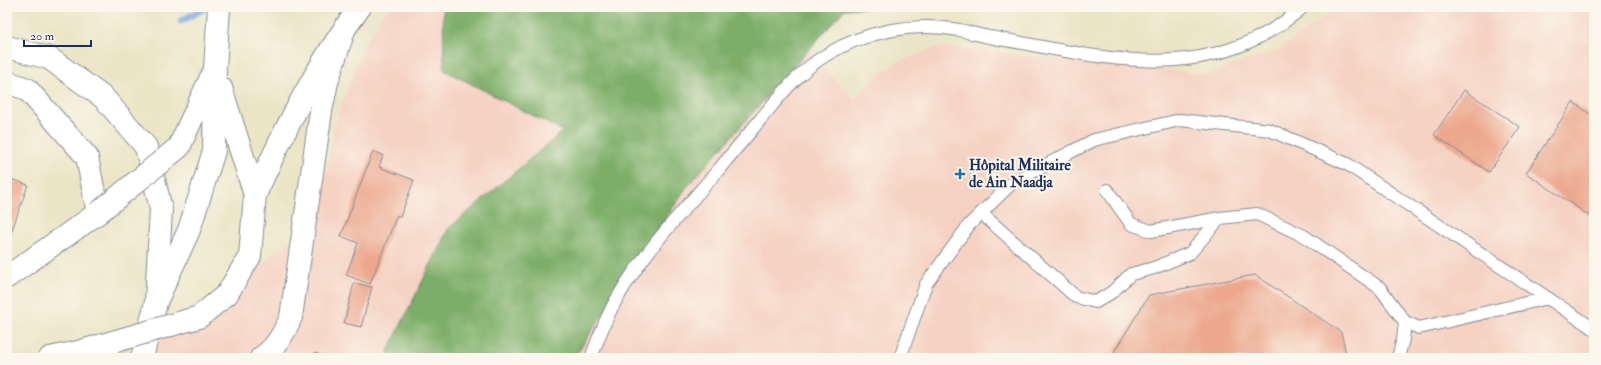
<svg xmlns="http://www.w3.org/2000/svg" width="1601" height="365" viewBox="0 0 1601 365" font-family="'IM FELL Double Pica',serif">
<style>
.built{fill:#f5d2c2}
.forest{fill:#7cae68;stroke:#4c6e63}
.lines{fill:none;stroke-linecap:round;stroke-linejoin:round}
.stream{stroke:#79a8e3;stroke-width:7}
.building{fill:#eca78d}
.lane-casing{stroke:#838a92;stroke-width:14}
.secondary-casing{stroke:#838a92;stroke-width:24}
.highway-casing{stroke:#838a92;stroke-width:24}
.lane{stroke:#fff;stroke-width:12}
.secondary{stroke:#fff;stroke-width:22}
.highway{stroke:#fff;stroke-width:22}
.secondary-bridge-casing{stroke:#838a92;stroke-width:24;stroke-linecap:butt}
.secondary-bridge{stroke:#fff;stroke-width:22}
.poi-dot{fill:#1f6fb2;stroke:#fbf7ec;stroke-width:1.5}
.labels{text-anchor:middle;stroke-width:4;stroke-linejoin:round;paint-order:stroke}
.poi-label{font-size:15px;font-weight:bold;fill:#1b2f5e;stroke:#fbf7ec;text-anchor:start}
</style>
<rect width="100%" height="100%" fill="#fbf7ec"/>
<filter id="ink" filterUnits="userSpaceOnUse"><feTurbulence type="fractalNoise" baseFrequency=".025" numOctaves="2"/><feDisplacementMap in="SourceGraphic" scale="8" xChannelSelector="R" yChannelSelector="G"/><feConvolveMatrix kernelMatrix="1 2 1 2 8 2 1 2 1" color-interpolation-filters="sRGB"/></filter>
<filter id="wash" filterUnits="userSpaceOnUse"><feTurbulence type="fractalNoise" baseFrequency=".012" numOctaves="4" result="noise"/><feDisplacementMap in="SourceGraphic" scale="16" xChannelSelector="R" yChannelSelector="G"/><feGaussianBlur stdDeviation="0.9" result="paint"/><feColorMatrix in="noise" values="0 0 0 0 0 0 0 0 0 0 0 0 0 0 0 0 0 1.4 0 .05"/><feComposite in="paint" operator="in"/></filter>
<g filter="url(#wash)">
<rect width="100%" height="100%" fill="#ebe5c6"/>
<path class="built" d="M388,7H769L854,100L875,78L898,62L937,47L1206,74L1277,51L1340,7H1594V358H126L317,223L335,124L364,44Z"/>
<path class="forest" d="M443,7H913L845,9L686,188L574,358H389L388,351L448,229L563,131L444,70Z"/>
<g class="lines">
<path class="stream" d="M181,21L207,7"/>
</g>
<g id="blocks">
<path class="building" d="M1464,90L1520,127L1489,172L1434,135Z
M1573,102L1594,117V219L1526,173Z
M373,151L383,155L379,167L414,180L400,217L397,215L370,284L346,275L358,243L341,236Z
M8,178L28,185L7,244V180Z
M1255,275L1341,332L1347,358H1122L1114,352L1149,295Z
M354,283L372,287L361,327L344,323Z
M314,353L332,358H313Z"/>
</g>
</g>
<g filter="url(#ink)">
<use href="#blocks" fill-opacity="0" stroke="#838a92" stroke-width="1"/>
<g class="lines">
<g class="lane-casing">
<path id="lane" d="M1107,190L1131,224L1151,231L1220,218L1257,214L1304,236L1380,288L1405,322L1419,328L1548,298
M981,213L1076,297L1096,302L1112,292L1131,274L1154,268L1190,253L1220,218
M591,358C599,337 606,316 618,297C645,250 685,209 720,168C733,152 747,136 760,120C780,96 798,72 826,55C865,31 913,22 959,30C969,32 979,35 989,37C1101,56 1207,91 1303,7
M900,358L926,284L969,225L1013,182L1094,140L1180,120L1270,130L1347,164L1594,329
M1398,358L1403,339L1405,322"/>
</g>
<g class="secondary-casing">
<path id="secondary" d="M221,88L255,195L250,256L227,294
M179,147L212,75
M7,277L98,213
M50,358L78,352
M142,358L156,302L189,230L214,151L215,68L219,7"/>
</g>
<g class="highway-casing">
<path id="highway" d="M7,47L49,58L104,98L146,147L161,209L156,302
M7,82L27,89L87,157L98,213
M255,195C285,129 316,66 360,7
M261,358C276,348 284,333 291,317L321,111L327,82L345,27"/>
</g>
<use href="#lane" class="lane"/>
<use href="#secondary" class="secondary"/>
<use href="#highway" class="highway"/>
<g class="secondary-bridge-casing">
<path id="secondary-bridge" d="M98,213L179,147
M78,352L199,317L227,294"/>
</g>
<use href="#secondary-bridge" class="secondary-bridge"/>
</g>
</g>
<path class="poi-dot" d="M958 168h4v4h4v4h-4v4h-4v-4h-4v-4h4z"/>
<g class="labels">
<g class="poi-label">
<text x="969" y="170">Hôpital Militaire<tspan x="969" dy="17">de Ain Naadja</tspan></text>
</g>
</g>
<rect width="1601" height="365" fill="none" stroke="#fbf7ec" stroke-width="24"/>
<path d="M24 40v6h67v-6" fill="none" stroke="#1b2f5e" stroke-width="2"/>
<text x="30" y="40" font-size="12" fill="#1b2f5e" stroke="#fbf7ec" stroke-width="3" paint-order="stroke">20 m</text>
</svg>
